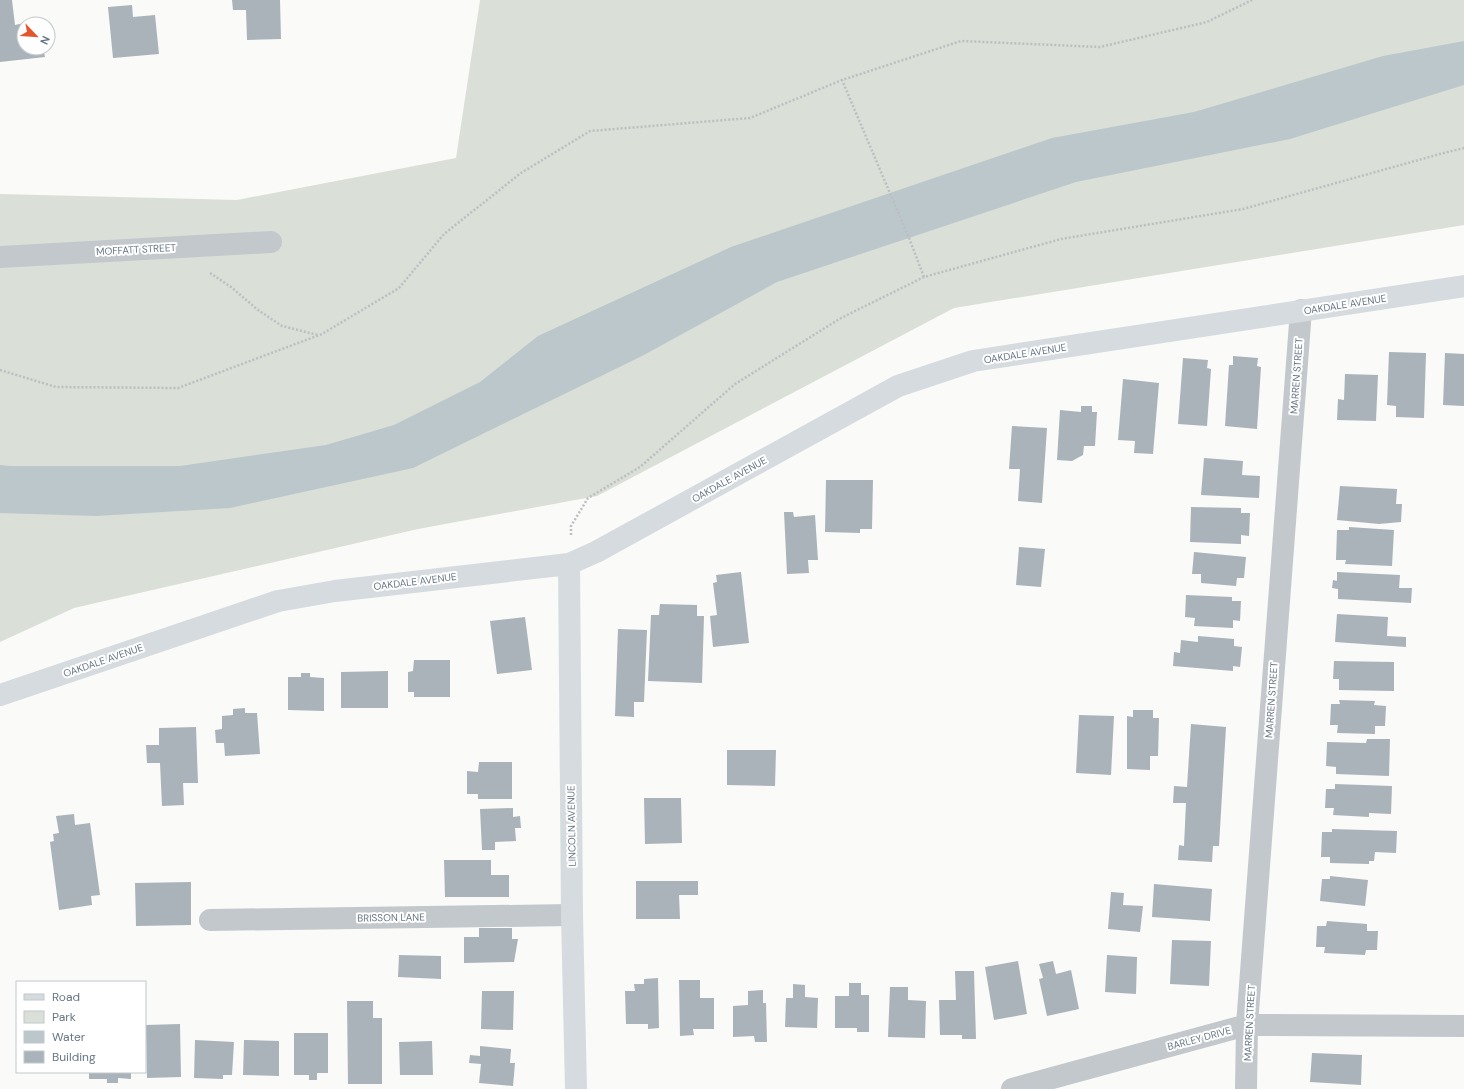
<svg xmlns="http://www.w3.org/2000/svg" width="1464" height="1089" viewBox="0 0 1464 1089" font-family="'DM Sans',sans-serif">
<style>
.green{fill:#dadfd7}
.water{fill:#bbc7cb}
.building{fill:#aab3b9}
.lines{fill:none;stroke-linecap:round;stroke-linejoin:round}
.path{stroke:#bbbfc2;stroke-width:2.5;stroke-dasharray:2 2;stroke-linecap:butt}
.street{stroke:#c3c8cc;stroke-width:22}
.secondary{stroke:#d6dbdf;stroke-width:22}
.labels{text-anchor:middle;stroke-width:4;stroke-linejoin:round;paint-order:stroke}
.street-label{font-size:10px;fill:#657683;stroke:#fff}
</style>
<rect width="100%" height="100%" fill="#fafaf8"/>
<path class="green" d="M480,0H1464V225L954,308L597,496L418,529L74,608L0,642V194L237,200L456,158Z"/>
<path class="water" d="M1464,41V85L1290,139L1076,182L777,282L642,356L413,468L230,508L96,516L0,513V465L10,466H180L326,445L394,425L480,382L538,336L731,247L1052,138L1194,112L1383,56Z"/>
<path class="building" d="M0,0H12L15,25L24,23V48H43L45,57L0,62Z
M232,0H280L281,39L247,40L246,10H233Z
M132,5L133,17L155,15L159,54L113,58L108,7Z
M1389,352L1426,353L1424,418L1396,417V406L1387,405Z
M1445,353L1464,354V406L1443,405Z
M1233,356L1258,358L1257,366L1261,367L1257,429L1225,426L1229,365H1233Z
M1183,358L1208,360L1207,368L1211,369L1207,426L1178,424Z
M1345,374L1378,375L1376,421L1337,420L1338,399L1344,400Z
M1123,379L1159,383L1153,454L1134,453L1135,441L1118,440Z
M1081,406H1092V412H1097L1095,446H1084L1083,455L1072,461L1057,460L1060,410L1081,412Z
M1012,426L1047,428L1042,503L1018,501L1020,469H1009Z
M1204,458L1243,461L1242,475L1260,476L1259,498L1201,495Z
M826,480H873L872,529H860V533L825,532Z
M1340,486L1397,489L1396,504H1402L1401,522L1379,524L1337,520Z
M1191,507L1241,508V513H1250L1249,536L1241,535V544L1190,542Z
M784,512H793L794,517L815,515L818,560H808L809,573L787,574Z
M1349,527L1394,530L1392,566L1345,564L1346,560H1336L1337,530H1349Z
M1019,547L1045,549L1041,587L1016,585Z
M1194,552L1246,557L1244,578H1237L1236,586L1201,583V574H1192Z
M741,572L749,643L713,647L710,616L717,615L713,583L717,582L716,575Z
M1337,572L1400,575L1399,588H1412L1411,603L1338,599V589L1332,588L1333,580L1337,581Z
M1186,595L1232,597V601H1241L1240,621L1233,620V628L1194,626L1195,618L1185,617Z
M660,604L697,605V616H704L702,683L648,681L651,615H659Z
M1337,614L1388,617L1387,636L1406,637V647L1335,642Z
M525,617L532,670L497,674L490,621Z
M618,629L647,630L644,702H634V717L615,716Z
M1198,636L1234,639V646L1242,647L1240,667L1233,666V671L1173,666L1174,652L1180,653L1181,640L1198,642Z
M414,660H450V697H414V692H408V672L413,671Z
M1334,661L1394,662V691L1339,690V679H1333Z
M388,671V708H341V672Z
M301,673H310V677L324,678V711L288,710V677H301Z
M1339,700L1375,701L1374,705L1386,706L1385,726H1375V734L1337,733L1338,725H1330L1331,704H1340Z
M245,708V713H257L260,754L225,756L224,743H216L215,730L222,729V716L233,715V709Z
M1133,710H1153V718H1159L1158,756H1150V770L1127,769V716L1133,717Z
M1079,715L1114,716L1111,775L1076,773Z
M1191,724L1226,727L1219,846H1213L1212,862L1178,860L1179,845L1184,846L1186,803H1173L1174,786L1187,787Z
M196,727L198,783H183L184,805L162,806L160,763H147L146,745H159V728Z
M1367,739H1390L1389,776L1336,774V767L1326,766L1327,742L1366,743Z
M727,750H776L775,786L727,785Z
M479,762H512V799H478V794H467V771L478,772Z
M1335,784L1392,786L1391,814L1369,813V817L1333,815L1334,808H1325L1326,789H1335Z
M644,798H681L682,843L645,844Z
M513,808V817L520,816L521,828H515L516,841L495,842V850H482L480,809Z
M74,814L75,825L90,823L100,895L91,896L92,905L59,910L50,842L54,841L53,834L59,833L56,816Z
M1332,829L1397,831L1396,853L1375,852L1374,861H1369V864L1330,863V857H1321L1322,832H1332Z
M444,860H491V875H509V897H445Z
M1330,876L1368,880L1365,906L1320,901L1322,879H1330Z
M636,881H698V895H679L680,919H636Z
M191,882V925L136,926L135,883Z
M1154,884L1212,889L1210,921L1152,917Z
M1111,892L1124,893L1123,905L1143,906L1140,932L1108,929Z
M1327,921L1367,924V931H1378L1377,950H1366L1365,955L1324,953L1325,947H1316L1317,926H1326Z
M479,928H512V939H518L514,962L464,963V937H479Z
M1172,940L1211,941L1209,986L1170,984Z
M399,955L441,956V979L398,977Z
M1107,955L1137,957L1136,994L1105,992Z
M1018,961L1027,1014L994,1020L985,967Z
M1053,961L1056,974L1071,970L1079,1009L1047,1016L1039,979L1043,978L1039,964Z
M955,971H974L976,1039H962V1035H940L939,1000H956Z
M658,978L659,1028L648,1029V1024H626L625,991H635L634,984H644V979Z
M679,980H700V998H714V1029H693L694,1035L680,1036Z
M849,983H861V995H869V1032H857V1028H835V996H849Z
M793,984L805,985V997L818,998L817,1028L785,1027L786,998H793Z
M890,987H908V1000L926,1001L925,1038L888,1037Z
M763,990V1003H766L767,1042H755L754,1036L733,1037V1006L748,1005V991Z
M482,991H514L513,1030L481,1029Z
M347,1001H373V1018H382V1084H348Z
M180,1024L181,1077L147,1078L146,1025Z
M294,1033H328V1073H317V1080H309V1075H294Z
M195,1040L234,1042L232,1075H223V1079L194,1078Z
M244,1040L279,1041V1076L243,1075Z
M432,1041L433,1075H400L399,1042Z
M480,1046L511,1049L510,1063H515L513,1086L479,1083L481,1064L469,1063L470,1055L480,1056Z
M1312,1053L1362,1055L1361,1085L1310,1082Z
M89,1072H131V1079L118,1078V1083H107V1079H89Z"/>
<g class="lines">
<path class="path" d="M210,273L231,287L258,310L282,326L318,335
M924,277L909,238L842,80L961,41L1100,47L1207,22L1252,0
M0,370L56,387L178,388L322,334L399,288L444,234L521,173L590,131L750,118L842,80
M571,535V526L588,498L640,467L735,384L841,318L924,277L1061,239L1243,209L1440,154L1464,148"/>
<path class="street" d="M0,257L271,242
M210,920L572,915
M1012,1089L1247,1025L1464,1026
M1246,1089L1247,1025L1301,310"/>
<path class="secondary" d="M569,564L572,915L576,1089
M0,695L278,601L335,591L569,564L596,552L898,386L973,361L1464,286"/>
</g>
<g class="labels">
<g class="street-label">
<text transform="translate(136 249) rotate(-3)" y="4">MOFFATT STREET</text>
<text transform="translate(1345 304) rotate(-9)" y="4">OAKDALE AVENUE</text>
<text transform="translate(1025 353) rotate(-9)" y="4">OAKDALE AVENUE</text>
<text transform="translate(1296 376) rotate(-86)" y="4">MARREN STREET</text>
<text transform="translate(729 479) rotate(-29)" y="4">OAKDALE AVENUE</text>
<text transform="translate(415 581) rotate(-7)" y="4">OAKDALE AVENUE</text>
<text transform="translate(103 660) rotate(-19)" y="4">OAKDALE AVENUE</text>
<text transform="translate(1271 700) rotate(-86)" y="4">MARREN STREET</text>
<text transform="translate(571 826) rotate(-91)" y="4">LINCOLN AVENUE</text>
<text transform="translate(391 917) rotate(-1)" y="4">BRISSON LANE</text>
<text transform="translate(1249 1023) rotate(-87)" y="4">MARREN STREET</text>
<text transform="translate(1199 1038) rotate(-15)" y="4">BARLEY DRIVE</text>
</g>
</g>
<rect x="16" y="981" width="130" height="92" fill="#ffffff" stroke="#c1c8cd"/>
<rect x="24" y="994" width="20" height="6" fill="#d6dbdf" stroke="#c1c8cd"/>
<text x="52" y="1001" font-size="12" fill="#657683">Road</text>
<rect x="24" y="1011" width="20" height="12" fill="#dadfd7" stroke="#c1c8cd"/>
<text x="52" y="1021" font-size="12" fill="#657683">Park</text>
<rect x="24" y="1031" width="20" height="12" fill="#bbc7cb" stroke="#c1c8cd"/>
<text x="52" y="1041" font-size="12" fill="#657683">Water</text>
<rect x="24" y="1051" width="20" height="12" fill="#aab3b9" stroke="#c1c8cd"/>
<text x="52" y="1061" font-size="12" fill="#657683">Building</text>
<g transform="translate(36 36) rotate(115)"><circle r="19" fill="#ffffff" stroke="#c1c8cd"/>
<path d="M0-3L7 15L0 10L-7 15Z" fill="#e4572e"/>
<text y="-6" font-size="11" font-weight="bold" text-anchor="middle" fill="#657683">N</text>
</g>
</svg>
